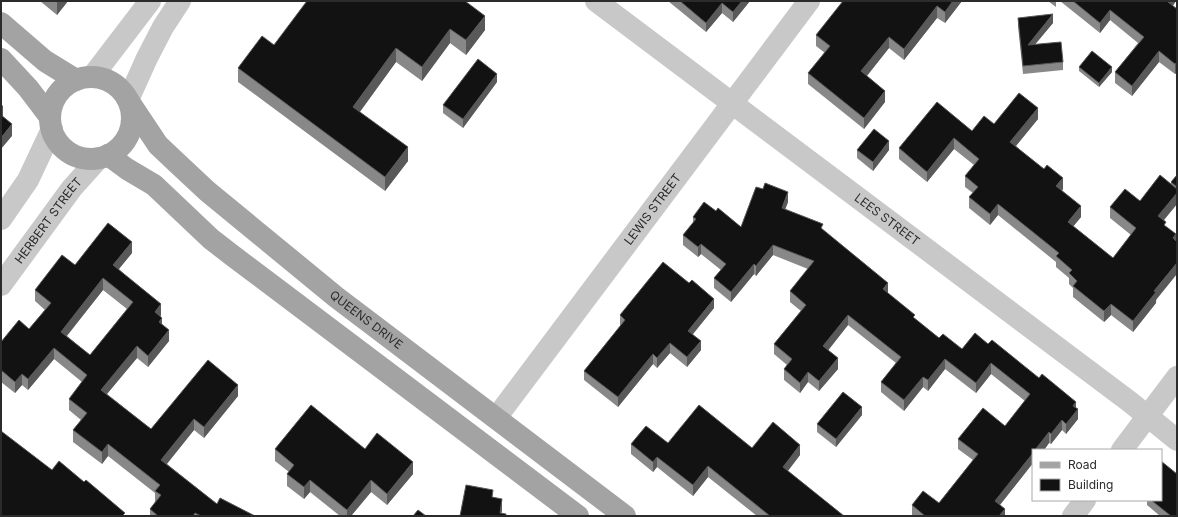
<svg xmlns="http://www.w3.org/2000/svg" width="1178" height="517" viewBox="0 0 1178 517" font-family="Inter,sans-serif">
<style>
.lines{fill:none;stroke-linecap:round;stroke-linejoin:round}
.minor{stroke:#c8c8c8;stroke-width:22}
.major{stroke:#a3a3a3;stroke-width:22}
.wall{fill:#888;fill-rule:evenodd}
.shaded-wall{fill:#595959}
.building{fill:#121212;stroke:#595959;fill-rule:evenodd}
.labels{text-anchor:middle;stroke-width:4;stroke-linejoin:round;paint-order:stroke}
.street-label{font-size:12px;fill:#2b2b2b;stroke:#fff}
</style>
<rect width="100%" height="100%" fill="#fff"/>
<g class="lines">
<g class="minor">
<path id="s1" d="M596,1L1130,402L1177,440"/>
<path d="M92,77L150,1"/>
<path d="M128,100L147,58L163,27L180,1"/>
<path d="M1,219L28,180L52,129"/>
<path id="s2" d="M1,285L72,188L99,158"/>
<path id="s3" d="M496,418L809,1"/>
<path d="M1122,450L1177,377"/>
<path d="M1073,516L1085,500"/>
</g>
<g class="major">
<path d="M1,23L45,61L76,80"/>
<path d="M1,59L28,88L50,117"/>
<circle cx="91" cy="118" r="41"/>
<path id="s4" d="M128,100L158,145L176,162L207,191L336,297L625,516"/>
<path d="M108,155L127,169L154,185L211,239L233,256L578,516"/>
</g>
</g>
<path class="wall" d="M40,1H68L57,15Z
M307,1L485,30L466,55L450,43L422,81L396,62L360,112L408,161L385,191L238,82V68L274,45Z
M668,1H750L733,22L722,13L706,32Z
M962,1L945,23L937,18L904,60L889,48L867,76L885,102L864,129L808,84V73L825,53L816,46V35Z
M1048,1H1056V7Z
M1060,1H1176L1173,6L1177,9L1175,74L1159,62L1132,96L1115,83V72L1138,43L1110,20L1100,33Z
M1018,18L1053,23L1035,44L1063,62V70L1023,74L1018,26Z
M1079,67L1112,72L1099,87L1079,71Z
M497,82L463,128L443,113V105Z
M1038,119L1016,146L1063,189L1062,191L1081,217L1073,226L1113,258L1131,235L1110,218V207L1140,201L1171,184V182L1177,175V204L1164,220L1156,303L1133,332L1111,315L1104,322L1073,297V288L1069,284V278L1056,267V262L998,215L990,225L969,208V197L973,193L965,187V176L974,165L954,149L927,182L899,159V148L972,131L994,124Z
M857,150H889L873,171L857,158Z
M788,202L785,209L823,230L915,319L939,338L962,349L988,344L1076,408L1078,419L1066,434L1062,430L1051,444L1049,443L1044,450H1033V463L1000,505L1005,516H913L912,515V505L939,503L973,460L958,449V439L1005,426L1025,401L991,374L976,393L945,369L928,391L923,387L904,411L881,392V382L896,363L848,325L828,350L838,369L819,391L808,382L800,393L784,380V369L787,365L774,354V344L801,311L790,302V291L808,269L773,255L756,276L754,274L731,302L714,288V278L721,270L701,254L698,257L683,245V235L693,223V217L716,211L741,227Z
M132,253L119,269L161,315L160,317L162,324L169,341L148,367L137,358L107,394L151,429L238,396L204,438L194,430L167,464L217,504L255,516H150V509L155,502V493L108,456L102,464L73,442V430L81,420L69,410V399L82,382L54,359L28,390L22,385L15,393L1,382V342L29,329L45,310L35,301V290L75,265ZM103,290L127,309L90,355L67,336Z
M714,308L693,334L701,350L687,367L670,353L657,368L653,364L618,407L584,380V371L621,325H620V315Z
M862,415L836,447L817,432V424Z
M668,443L752,448L800,455L788,471L844,516H757L708,477L693,496L657,467L653,472L631,454V444Z
M275,449H365L413,474L387,505L371,492L351,516H340L310,492L304,499L287,486V474L289,472L275,461Z
M1147,500H1161L1177,516H1160L1147,505Z"/>
<path class="shaded-wall" d="M57,1H68L57,15Z
M742,1H750L733,22V12Z
M953,1H962L945,23V12Z
M1168,1H1176L1168,12Z
M722,3V13L706,32V23Z
M937,6V18L904,60V49Z
M1110,10V20L1100,33V23Z
M1053,14V23L1028,53V45Z
M485,16V30L466,55V40Z
M450,29V43L422,81V67Z
M889,37V48L861,83V71Z
M396,48V62L353,121V107Z
M1159,51V62L1132,96V86Z
M1177,62V73L1175,74V64Z
M1112,67V72L1099,87V83Z
M497,74V82L463,128V119Z
M885,91V102L864,129V118Z
M3,105V117L1,119V107Z
M1038,108V119L1010,153V142Z
M12,124V136L1,149V138Z
M954,138V149L927,182V172Z
M889,141V150L873,171V162Z
M408,147V161L385,191V177Z
M1063,178V189L1056,197V186Z
M788,192V202L782,218V208Z
M1177,193V204L1158,227V216Z
M998,204V215L990,225V214Z
M1081,206V217L1068,233V222Z
M1176,234V245L1173,238Z
M132,242V253L113,276V265Z
M701,244V254L698,257V247Z
M773,245V255L756,276V266Z
M1177,263V274L1156,300V303L1133,332V321L1154,291Z
M754,264V274L731,302V292Z
M103,278V290L61,343V332Z
M888,283V293L883,299V289Z
M714,299V308L688,340V331Z
M161,304V315L155,324V312Z
M1111,304V315L1104,322V311Z
M848,315V325L823,357V346Z
M162,318V329L159,322Z
M169,330V341L148,367V356Z
M701,341V350L687,367V357Z
M670,343V353L657,368V358Z
M137,346V358L101,401V390Z
M54,348V359L28,390V379Z
M653,354V364L618,407V397Z
M838,358V369L819,391V381Z
M945,359V369L928,391V380Z
M991,363V374L976,393V383Z
M808,372V382L800,393V383Z
M22,374V385L15,393V382Z
M923,377V387L904,411V400Z
M238,385V396L204,438V427Z
M1076,402V411L1078,409V419L1066,434V424L1073,406Z
M862,407V415L836,447V439Z
M194,419V430L161,471V460Z
M1062,420V430L1051,444V434Z
M1049,432V443L1044,450H1035Z
M108,444V456L102,464V452Z
M800,445V455L783,477V467Z
M1033,453V463L995,511V501Z
M657,457V467L653,472V462Z
M413,462V474L387,505V494Z
M708,466V477L693,496V485Z
M310,480V492L304,499V487Z
M371,480V492L351,516H347V510Z
M502,499V511L501,516L500,513Z
M1005,509V516H999Z"/>
<path class="building" d="M307,1H465L485,16L466,40L450,29L422,67L396,48L353,107L408,147L385,177L238,68L262,36L274,45Z
M680,1H742L733,12L722,3L706,23Z
M843,1H953L945,12L937,6L904,49L889,37L861,71L885,91L864,118L808,73L830,46L816,35Z
M1073,1H1168V2L1177,9V62L1175,64L1159,51L1132,86L1115,72L1144,37L1110,10L1100,23Z
M1053,14L1028,45L1061,42L1063,62L1023,66L1018,18Z
M1092,51L1112,67L1099,83L1079,67Z
M478,59L497,74L463,119L443,105Z
M1019,93L1038,108L1010,142L1044,169L1047,165L1063,178L1056,186L1081,206L1068,222L1113,258L1136,228L1110,207L1125,189L1140,201L1160,175L1177,189V193L1158,216L1166,222L1164,225L1176,234L1173,238L1177,242V263L1154,291L1156,292L1133,321L1111,304L1104,311L1073,286L1077,281L1069,273L1072,270L1056,256L1059,253L998,204L990,214L969,197L978,187L965,176L979,159L954,138L927,172L899,148L937,102L972,131L984,116L994,124Z
M1,115L12,124L1,138Z
M874,129L889,141L873,162L857,150Z
M1177,175V187L1171,182Z
M765,183L788,192L782,208L823,224L821,228L888,283L883,289L915,315L913,317L939,338L943,334L962,349L975,333L988,344L992,340L1039,378L1042,374L1076,402L1073,406L1078,409L1066,424L1062,420L1051,434L1049,432L1035,450H1033V453L995,501L1005,509L999,516H925L912,505L923,491L939,503L978,454L958,439L983,408L1005,426L1030,394L991,363L976,383L945,359L928,380L923,377L904,400L881,382L901,357L848,315L823,346L838,358L819,381L808,372L800,383L784,369L792,359L774,344L806,305L790,291L814,261L773,245L756,266L754,264L731,292L714,278L726,264L701,244L698,247L683,235L696,219L693,217L704,202L716,211L718,208L741,227L756,187L763,189Z
M108,223L132,242L113,265L161,304L155,312L162,318L159,322L169,330L148,356L137,346L101,390L151,429L208,360L238,385L204,427L194,419L161,460L217,504L220,498L255,516H201L195,513L193,516H158L150,509L161,495L155,491L160,485L108,444L102,452L73,430L87,413L69,399L87,375L54,348L28,379L22,374L15,382L1,370V342L19,320L29,329L51,303L35,290L62,255L75,265ZM103,278L133,302L90,355L61,332Z
M663,262L689,283L692,280L714,299L688,331L701,341L687,357L670,343L657,358L653,354L618,397L584,371L625,320L620,315Z
M843,392L862,407L836,439L817,424Z
M311,405L365,449L377,433L413,462L387,494L371,480L347,510L310,480L304,487L287,474L294,465L275,449Z
M699,405L752,448L773,422L800,445L783,467L844,516H770L708,466L693,485L657,457L653,462L631,444L646,426L668,443Z
M1,431L52,470L59,461L84,482L86,480L125,513L122,516H1Z
M1161,461L1177,474V516H1171L1151,500H1161Z
M466,485L493,490L492,497L502,499L500,513L506,514V516H460Z
M418,510L426,516H413Z"/>
<g class="labels">
<g class="street-label">
<text dy="4" stroke="none"><textPath href="#s3" startOffset="261">LEWIS STREET</textPath></text>
<text dy="4" stroke="none"><textPath href="#s1" startOffset="364">LEES STREET</textPath></text>
<text dy="4" stroke="none"><textPath href="#s2" startOffset="80">HERBERT STREET</textPath></text>
<text dy="4" stroke="none"><textPath href="#s4" startOffset="326">QUEENS DRIVE</textPath></text>
</g>
</g>
<rect width="1178" height="517" fill="none" stroke="#2b2b2b" stroke-width="4"/>
<rect x="1032" y="449" width="130" height="52" fill="#ffffff" stroke="#aaaaaa"/>
<rect x="1040" y="462" width="20" height="6" fill="#a3a3a3" stroke="#aaaaaa"/>
<text x="1068" y="469" font-size="12" fill="#2b2b2b">Road</text>
<rect x="1040" y="479" width="20" height="12" fill="#121212" stroke="#aaaaaa"/>
<text x="1068" y="489" font-size="12" fill="#2b2b2b">Building</text>
</svg>
